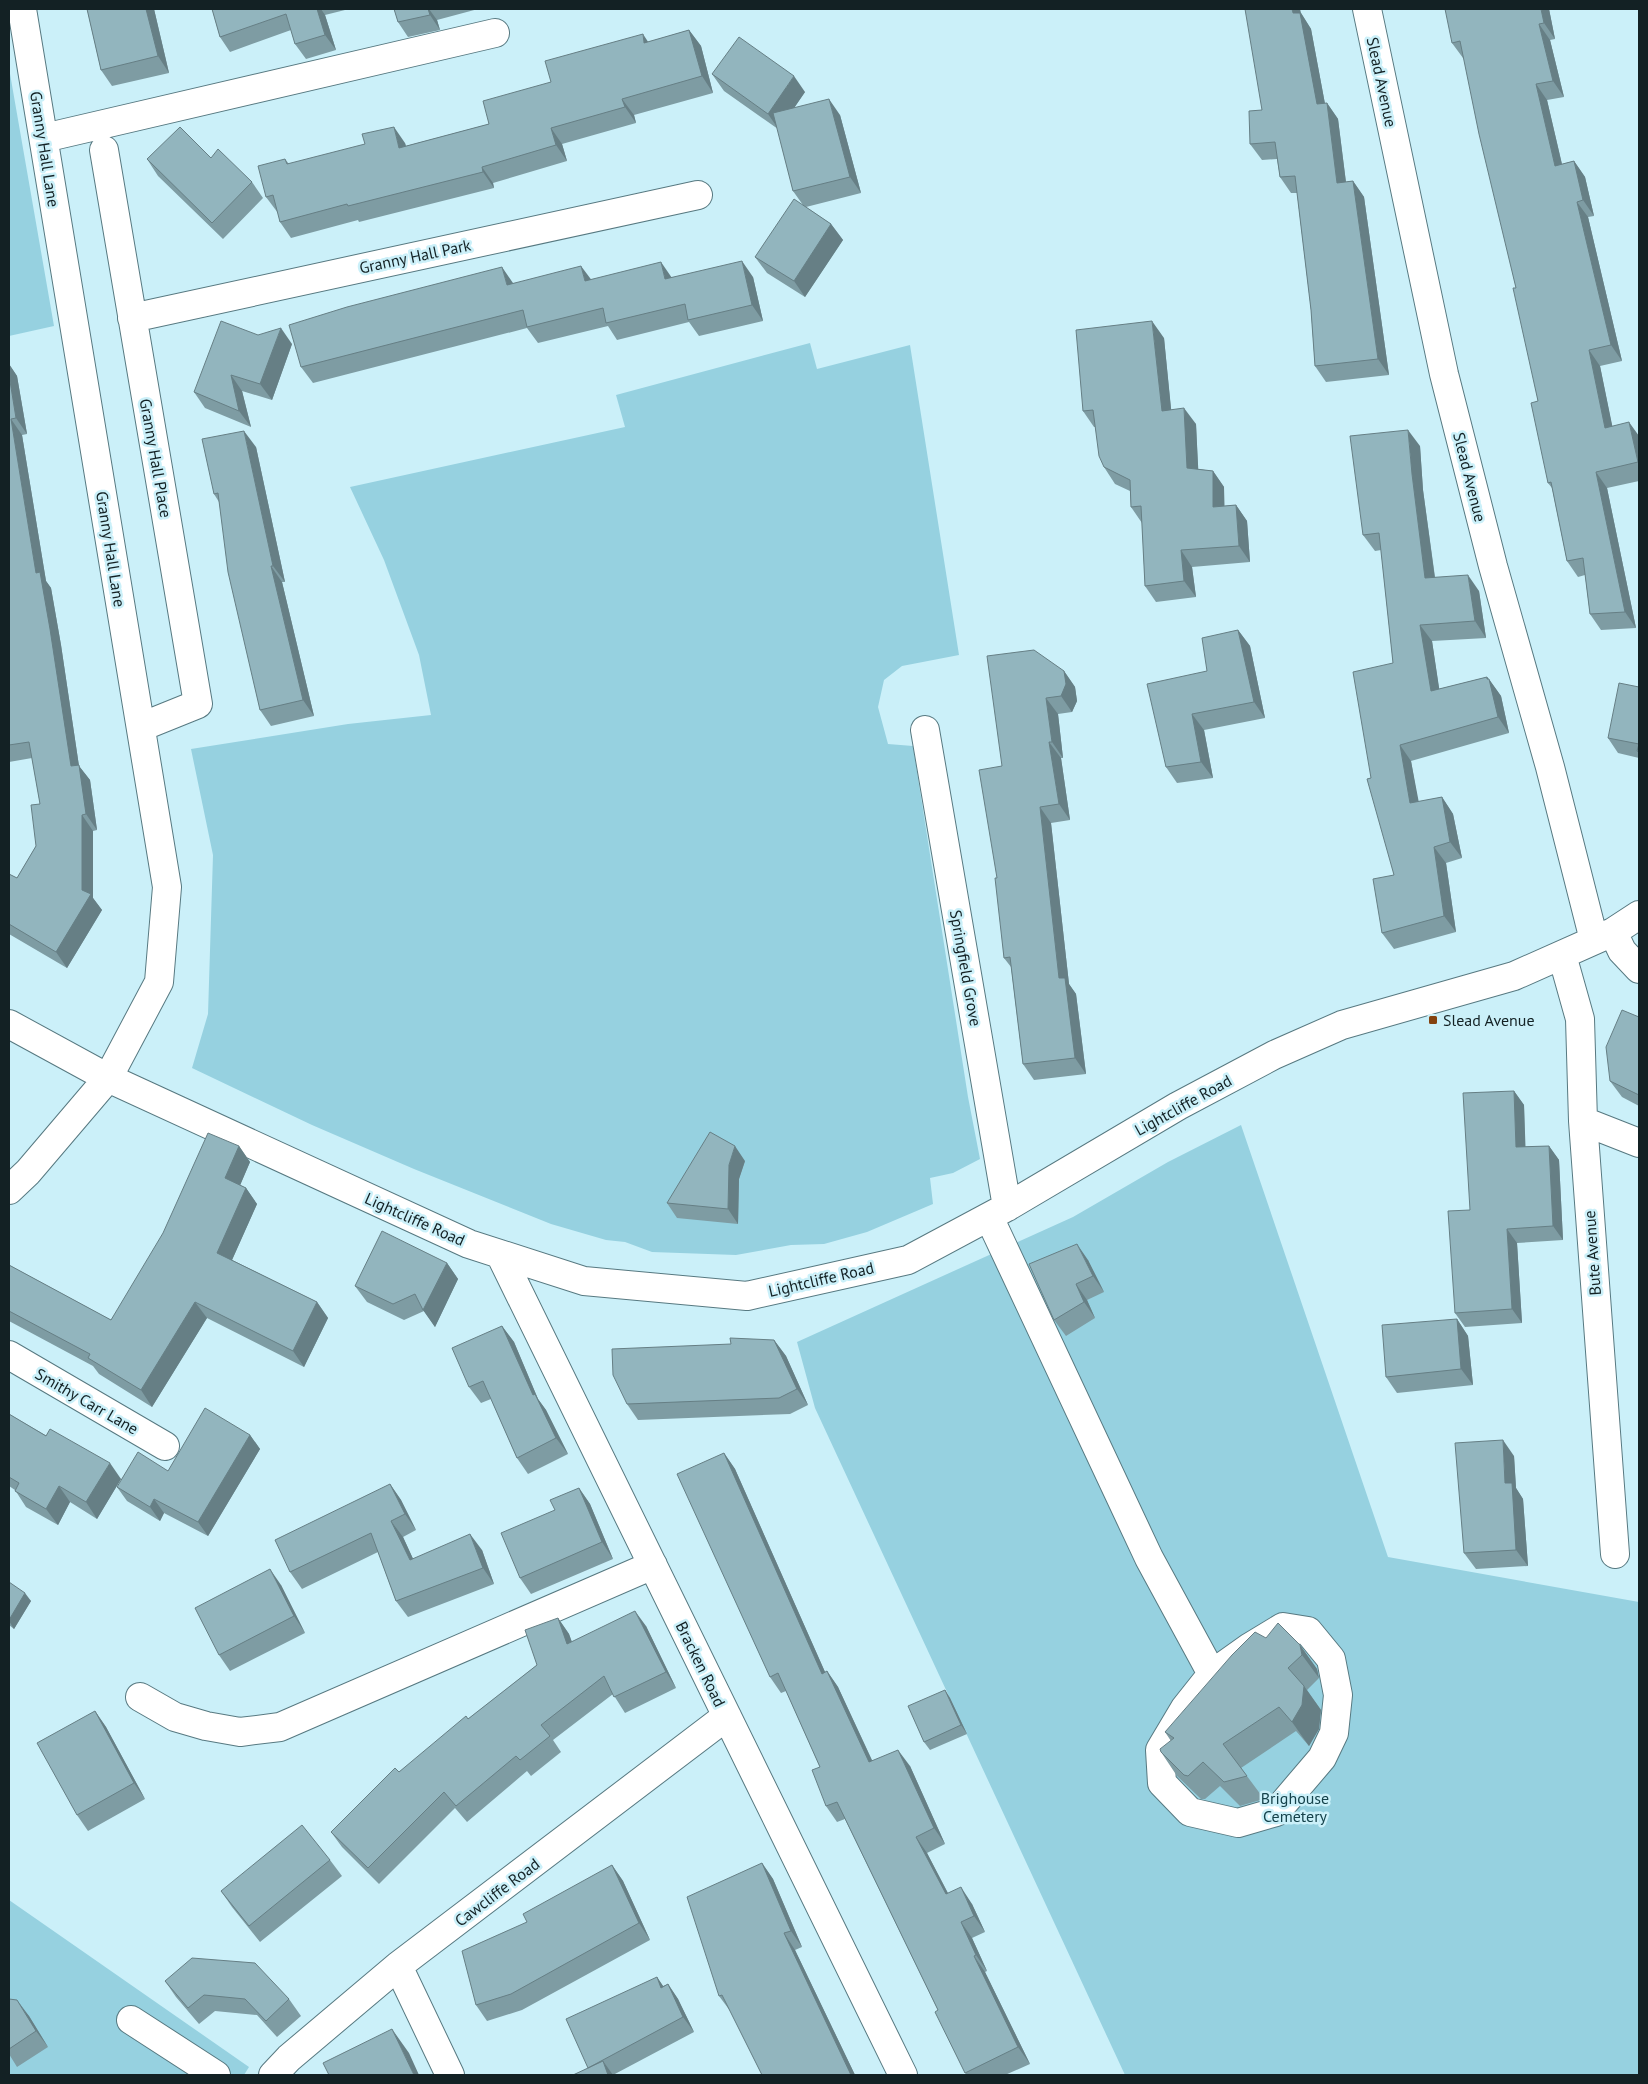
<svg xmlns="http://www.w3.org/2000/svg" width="1648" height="2084" viewBox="0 0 1648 2084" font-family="'PT Sans',sans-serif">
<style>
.green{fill:#96d1e0}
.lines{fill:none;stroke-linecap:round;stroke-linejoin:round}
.minor-casing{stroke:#577981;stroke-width:30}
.minor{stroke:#fff;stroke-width:28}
.wall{fill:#7e9ca3}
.shaded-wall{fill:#667f85}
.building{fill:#92b5be;stroke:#667f85}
.poi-dot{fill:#84420f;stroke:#cbf0f9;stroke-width:2}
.labels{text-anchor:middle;stroke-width:5;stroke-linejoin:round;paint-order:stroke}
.street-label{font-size:16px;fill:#132124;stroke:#cbf0f9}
.poi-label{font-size:16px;fill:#132124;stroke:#cbf0f9;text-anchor:start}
.park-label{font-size:16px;fill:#15424b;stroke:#cbf0f9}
</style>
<rect width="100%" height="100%" fill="#cbf0f9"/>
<path class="green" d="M9,68L54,326L9,336Z
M810,343L817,369L910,345L959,655L902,666L884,680L878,707L888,744L913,746L968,1097L980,1159L953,1173L930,1178L933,1204L867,1232L824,1244L791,1245L736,1255L652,1252L625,1242L606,1240L551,1224L414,1169L312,1125L192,1068L208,1014L213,855L191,749L348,724L431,715L419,655L384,560L350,487L625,427L616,395Z
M1241,1125L1388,1557L1639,1602V2075H1125L815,1408L797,1342L1073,1217L1168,1162Z
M9,1900L249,2067L244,2075H9Z"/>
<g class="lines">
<g class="minor-casing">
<path id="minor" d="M1367,9L1444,374L1493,566L1550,767L1594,940
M44,138L495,33
M104,150L198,704L141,727
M132,318L698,195
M925,730L1007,1207
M1613,932L1622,951L1639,969
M1562,955L1580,1019L1583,1121L1615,1554
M9,1024L108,1078L469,1244L584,1281L747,1296L908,1260L1007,1207L1178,1106L1274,1055L1342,1025L1514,976L1613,932L1639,915
M1583,1121L1639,1143
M9,1190L28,1172L108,1078L159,982L167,887L22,9
M989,1217L1149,1558L1212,1674L1250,1647L1283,1627L1308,1631L1331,1659L1338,1695L1334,1733L1322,1758L1276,1812L1238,1823L1190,1812L1162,1783L1160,1750L1185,1708L1212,1674
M500,1254L903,2075
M9,1355L165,1446
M140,1697L175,1717L206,1726L240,1732L280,1727L653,1565
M398,1966L450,2075
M131,2020L216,2075
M273,2075L289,2058L398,1966L727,1716"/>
</g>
<use href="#minor" class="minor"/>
</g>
<path class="wall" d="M87,9H154L169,73L112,86L101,70Z
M212,9H349L325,15L336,50L306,59L295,44L291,30L230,52L220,37Z
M394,9H478L437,20L440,30L408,37L398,22Z
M1549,9L1555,39L1550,40L1564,97L1547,100L1562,164L1574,161L1585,177L1594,216L1588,217L1622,361L1600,366L1612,426L1639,436V481L1607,488L1636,628L1601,630L1590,614L1585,575L1578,577L1567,561L1552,488L1548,483L1538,401L1516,288L1464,58H1463L1452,43Z
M1301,13L1311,29L1325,104L1327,103L1338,119L1346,182L1353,181L1364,197L1389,375L1326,382L1315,366L1311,310L1297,193H1291L1280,177L1277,159L1262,160L1250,144L1262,110Z
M689,30L701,46L713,93L634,115L636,123L562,144L567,161L493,183L494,188L359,222L358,220L291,238L280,222L278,213L266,197L285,159L289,164L405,143L406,146L489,124L551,82L648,42Z
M712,74L805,92L794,108L840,115L861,193L806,207L831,224L843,240L805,297L767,273L755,257L803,205L793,191L778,129L724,91Z
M147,159L252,182L263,198L223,239L158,176Z
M671,277H753L763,321L699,336L689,322L617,340L608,326L538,343L527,328L313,383L301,367L513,283Z
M258,335L292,344L272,400L242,391L251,427L205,408L194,392Z
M1164,338L1171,410L1196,424L1198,469L1213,471L1224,487V506L1236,505L1247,521L1250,562L1192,567L1196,597L1156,602L1145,586L1142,523L1131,507L1130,491L1115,484L1104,467L1095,427H1094L1083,411Z
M9,364L17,376L27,434L22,435L46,581L51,588L61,645L79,766L90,780L97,830L93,831V898L102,910L67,968L9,934V874L17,878L36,846L40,804L32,758L9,762Z
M1420,446L1423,490L1435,577L1479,591L1486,638L1432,641L1439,689L1487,677L1501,696L1509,733L1411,761L1418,802L1442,797L1453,814L1462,858L1446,863L1456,932L1394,949L1382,933L1394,875L1371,778L1393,663L1381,550L1375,551L1363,535Z
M256,447L285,582H282L314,716L271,726L260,710L219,502L214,494Z
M1238,630L1250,646L1265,718L1204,730L1213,778L1177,783L1166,767L1207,671Z
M1064,671L1075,687L1077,701L1072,712L1058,714L1063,758H1061L1070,820L1051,823L1069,984L1076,994L1086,1074L1034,1080L1023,1064L1011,967L1004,958L997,878L1002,766Z
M1639,687V758L1618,753L1608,738Z
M1639,1017V1106L1622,1097L1610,1081Z
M1514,1091L1524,1105L1525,1147L1549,1146L1559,1160L1563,1240L1517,1243L1522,1323L1465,1327L1455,1313L1470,1210Z
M239,1146L250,1162L240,1185L246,1188L257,1204L232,1260L317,1302L328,1318L304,1367L207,1318L152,1407L99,1374L93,1366L9,1321V1265L111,1320Z
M745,1161L739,1179L738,1224L677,1218L667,1203Z
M1088,1260L1104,1292L1087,1300L1095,1318L1066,1336L1054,1320Z
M447,1263L458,1279L435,1327L424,1311L404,1320L367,1302L355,1286Z
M1457,1319L1468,1336L1473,1385L1397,1393L1386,1377Z
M502,1326L514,1342L538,1399L546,1410L568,1454L528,1474L517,1458L491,1399L481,1403L469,1387Z
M774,1340L786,1356L808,1405L790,1414L638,1420L627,1404L731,1344Z
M9,1414L121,1479L97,1519L70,1502L58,1525L26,1507L15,1490L9,1486Z
M250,1435L260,1449L208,1536L164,1513L160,1521L127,1501L117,1487L168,1471Z
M724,1453L735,1469L825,1672L827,1671L838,1687L872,1760L910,1766L945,1844L927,1853L948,1893L972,1904L985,1932L972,1938L987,1971L985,1972L1030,2064L1005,2075H967L965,2073L938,2010L845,1819L837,1822L826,1806L820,1767L786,1691L781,1693L770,1677Z
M1514,1456L1516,1488L1523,1499L1528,1566L1476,1569L1464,1553Z
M390,1484L401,1500L416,1530L403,1537L413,1559L482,1550L494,1584L408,1617L396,1601L378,1552L302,1589L290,1572Z
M579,1488L590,1504L613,1559L531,1594L520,1578L555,1510Z
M9,1582L31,1601L14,1629L9,1625Z
M281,1585L305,1633L230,1671L219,1655Z
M558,1618L569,1634L572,1642L646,1626L676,1688L625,1713L613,1694L553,1740L561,1752L531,1776L527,1771L467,1822L455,1808L379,1884L342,1847L331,1832L399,1772L468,1719L537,1665Z
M1266,1638L1300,1645L1317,1669L1319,1678L1307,1690L1321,1710L1319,1729L1309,1746L1296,1731L1241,1768L1264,1799L1240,1806L1220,1786L1205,1799H1201L1177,1776L1161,1752L1171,1741L1165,1732Z
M945,1690L950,1698L967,1734L930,1750L924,1742Z
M95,1711L106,1727L145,1799L88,1831L77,1815Z
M330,1860L342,1876L260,1942L232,1907L221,1891Z
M762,1863L773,1879L802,1947L795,1950L855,2075H762L731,2012L719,1996Z
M612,1865L623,1881L650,1940L522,2010L487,2021L476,2005L527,1922Z
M657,1977L663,1986L668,1984L678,1999L694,2032L613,2075H573L589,2068Z
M165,1981L289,1999L301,2016L277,2037L257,2015L215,2011L199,2024L176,1997Z
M9,1999L29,2016L48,2047L17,2067L9,2054Z"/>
<path class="shaded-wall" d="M146,9H154L169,73L158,56Z
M317,9H321L325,15L336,50L325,35Z
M428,9H429L437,20L440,30L430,15Z
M1292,9H1300L1301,13L1311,29L1328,120L1317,104Z
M1541,9H1549L1555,39L1544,23Z
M1539,24L1550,40L1564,97L1553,81Z
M689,30L701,46L713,93L702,76Z
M643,34L654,51L644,43Z
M794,76L805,92L779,130L768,114Z
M1536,84L1547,100L1566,182L1555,166Z
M622,99L634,115L636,123L625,107Z
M829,99L840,115L861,193L850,177Z
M1327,103L1338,119L1348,199L1337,183Z
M394,127L405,143L410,164L399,148Z
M551,128L562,144L567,161L556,145Z
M1574,161L1585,177L1594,216L1583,200Z
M482,167L493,183L494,188L483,172Z
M1353,181L1364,197L1389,375L1378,359Z
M1577,202L1588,217L1622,361L1611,345Z
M831,224L843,240L805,297L794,281Z
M742,261L753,277L763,321L752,305Z
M661,262L672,278L665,279Z
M581,266L593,282L585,281Z
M502,267L513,283L518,301L507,285Z
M1152,321L1164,338L1173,428L1162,411Z
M281,328L292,344L272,400L260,384Z
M1589,350L1600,366L1616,444L1605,428Z
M9,364L17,376L27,434L16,418L9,375Z
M231,375L242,391L251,427L239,411Z
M1184,408L1196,424L1199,484L1187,468Z
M11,419L22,435L46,581L51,588L61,645L79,766L90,780L97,830L86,814L71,766L36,573Z
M1629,422L1639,436V464L1638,462Z
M1408,430L1420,446L1423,490L1437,594L1425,578L1412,474Z
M244,431L256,447L285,582L273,566Z
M1213,471L1224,487L1225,523L1213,507Z
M1596,472L1607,488L1636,628L1625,612Z
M1236,505L1247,521L1250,562L1239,546Z
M1181,550L1192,567L1196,597L1184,581Z
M271,566L282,582L314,716L303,700Z
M1468,575L1479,591L1486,638L1475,621Z
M1420,625L1432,641L1442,707L1431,691Z
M1238,630L1250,646L1265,718L1254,702Z
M1064,671L1075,687L1077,701L1072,712L1061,696Z
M1487,677L1490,681L1489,679L1501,696L1509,733L1498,717L1487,679Z
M1046,698L1058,714L1063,758L1052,742Z
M1192,714L1204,730L1213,778L1201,762Z
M1049,742L1061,758L1070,820L1059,804Z
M1400,745L1411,761L1422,819L1410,803Z
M1442,797L1453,814L1462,858L1450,842Z
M1040,807L1051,823L1069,984L1076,994L1086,1074L1075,1058L1059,978Z
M82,815L93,831V898L102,910L67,968L56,952L82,890Z
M1434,847L1446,863L1456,932L1444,916Z
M1514,1091L1524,1105L1526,1161L1516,1147Z
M239,1146L250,1162L236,1195L225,1178Z
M735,1146L745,1161L739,1179L738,1224L728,1209L729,1165Z
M1549,1146L1559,1160L1563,1240L1553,1226Z
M246,1188L257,1204L228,1269L217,1253Z
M1507,1229L1517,1243L1522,1323L1512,1309Z
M1077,1244L1088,1260L1104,1292L1093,1276Z
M447,1263L458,1279L435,1327L423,1310Z
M1076,1284L1087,1300L1095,1318L1084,1302Z
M195,1302L207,1318L152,1407L141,1390Z
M317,1302L328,1318L304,1367L293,1351Z
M1457,1319L1468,1336L1473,1385L1461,1369Z
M502,1326L514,1342L538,1399L546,1410L568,1454L556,1438L533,1395Z
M774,1340L786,1356L808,1405L797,1389Z
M250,1435L260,1449L208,1536L198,1522Z
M1503,1440L1514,1456L1516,1488L1523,1499L1528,1566L1516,1550L1505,1483Z
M724,1453L735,1469L833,1690L822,1674Z
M110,1463L121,1479L97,1519L86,1502Z
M390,1484L401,1500L416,1530L405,1514Z
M59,1486L70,1502L58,1525L46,1509Z
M579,1488L590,1504L613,1559L602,1542Z
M154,1499L164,1513L160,1521L150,1507Z
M391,1521L403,1537L421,1576L410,1560Z
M470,1534L482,1550L494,1584L483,1568Z
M270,1569L281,1585L305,1633L294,1616Z
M25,1593L31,1601L14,1629L9,1621V1620Z
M635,1611L646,1626L676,1688L666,1672Z
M558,1618L569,1634L578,1660L567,1644Z
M1300,1645L1317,1669L1319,1678L1302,1655Z
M827,1671L838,1687L880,1778L869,1762Z
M1304,1686L1321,1710L1319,1729L1309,1746L1292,1722Z
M945,1690L950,1698L967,1734L961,1725Z
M95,1711L106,1727L145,1799L134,1783Z
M898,1750L910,1766L945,1844L934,1828Z
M916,1837L927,1853L957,1911L946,1894Z
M762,1863L773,1879L802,1947L791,1931Z
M612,1865L623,1881L650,1940L639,1923Z
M961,1887L972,1904L985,1932L974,1916Z
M961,1922L972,1938L987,1971L976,1955Z
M784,1933L795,1950L855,2075H851Z
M974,1956L985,1972L1030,2064L1018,2047Z
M657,1977L667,1992L661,1988Z
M668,1984L678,1999L694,2032L683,2017Z
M17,2000L29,2016L48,2047L36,2031Z
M392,2029L409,2053L419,2075H414Z
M603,2061L613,2075H608Z"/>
<path class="building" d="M87,9H146L158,56L101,70Z
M212,9H317L325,35L295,44L286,14L220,37Z
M394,9H428L430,15L398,22Z
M1245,9H1292L1293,13H1300L1317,104L1327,103L1337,183L1353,181L1378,359L1315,366L1311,310L1295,176L1280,177L1275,142L1250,144L1249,111L1262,110Z
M1445,9H1541L1544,23L1539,24L1553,81L1536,84L1555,166L1574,161L1583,200L1577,202L1611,345L1589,350L1605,428L1629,422L1638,462L1596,472L1625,612L1590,614L1583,558L1567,561L1551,482L1548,483L1531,403L1538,401L1513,288H1516L1479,134L1460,41L1452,43Z
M689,30L702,76L622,99L625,107L551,128L556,145L482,167L483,172L348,206L347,204L280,222L273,195L266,197L258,166L285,159L287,164L365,144L362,134L394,127L399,148L489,124L483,101L551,82L545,61L643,34L644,43Z
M739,37L794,76L768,114L712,74Z
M829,99L850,177L793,191L773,113Z
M180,127L211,158L218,149L252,182L212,223L147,159Z
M794,199L831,224L794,281L755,257Z
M742,261L752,305L688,320L685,304L606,323L603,308L527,327L523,310L301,367L289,325L347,307L502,267L507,285L581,266L585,281L661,262L665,279Z
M221,321L258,335L281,328L260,384L231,375L239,411L194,392Z
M1152,321L1162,411L1184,408L1187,468L1213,471V507L1236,505L1239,546L1181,550L1184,581L1145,586L1141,506L1131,507L1130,480L1104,467L1099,456L1093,410L1083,411L1076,330Z
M9,375L16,418L11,419L36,573L40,572L50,629L71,766L79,765L86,814L82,815V890L91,894L56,952L9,924V874L17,878L36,846L31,805L40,804L29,742L9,745Z
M1408,430L1412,474L1425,578L1468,575L1475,621L1420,625L1431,691L1487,677V679H1489L1498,717L1400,745L1410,803L1442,797L1450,842L1434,847L1444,916L1382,933L1373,879L1394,875L1367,779L1371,778L1353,672L1393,663L1379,533L1363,535L1350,436Z
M244,431L273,566H271L303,700L260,710L228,572L218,493L214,494L202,439Z
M1238,630L1254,702L1192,714L1201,762L1166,767L1147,684L1207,671L1202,638Z
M1034,650L1064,671L1066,684L1061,696L1046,698L1052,742H1049L1059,804L1040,807L1059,978H1065L1075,1058L1023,1064L1010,957L1004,958L995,878H997L979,770L1002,766L987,656Z
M1619,683L1639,687V752L1637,751L1639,744L1608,738Z
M1622,1010L1639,1017V1095L1610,1081L1606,1047Z
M1514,1091L1516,1147L1549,1146L1553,1226L1507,1229L1512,1309L1455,1313L1448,1211L1470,1210L1463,1093Z
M710,1132L735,1146L729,1165L728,1209L667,1203Z
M208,1133L239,1146L225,1178L246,1188L217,1253L317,1302L293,1351L195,1302L141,1390L88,1358L90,1354L9,1311V1265L111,1320L163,1233Z
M382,1231L447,1263L423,1310L415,1294L393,1304L355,1286Z
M1077,1244L1093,1276L1076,1284L1084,1302L1054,1320L1029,1264Z
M1457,1319L1461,1369L1386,1377L1382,1325Z
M502,1326L533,1395L535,1394L556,1438L517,1458L483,1381L469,1387L452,1348Z
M730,1338L774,1340L797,1389L779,1398L627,1404L613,1375L612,1349L731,1344Z
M205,1408L250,1435L198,1522L154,1499L150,1507L117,1487L138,1452L168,1471Z
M9,1414L46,1436L50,1429L110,1463L86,1502L59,1486L46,1509L15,1491L19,1483L9,1477Z
M1503,1440L1505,1483H1512L1516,1550L1464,1553L1455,1443Z
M724,1453L822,1674L827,1671L869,1762L898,1750L934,1828L916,1837L946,1894L961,1887L974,1916L961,1922L976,1955L974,1956L1018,2047L965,2073L935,2012L938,2010L837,1802L826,1806L812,1770L820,1767L778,1673L770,1677L677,1474Z
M390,1484L405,1514L391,1521L410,1560L470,1534L483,1568L396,1601L371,1533L290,1572L275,1540Z
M579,1488L602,1542L520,1578L501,1533L555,1510L550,1500Z
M270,1569L294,1616L219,1655L195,1608Z
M9,1582L25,1593L9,1620Z
M635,1611L666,1672L614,1697L604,1676L541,1725L550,1736L520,1760L516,1756L456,1806L444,1792L368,1868L331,1832L395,1768L399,1772L466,1716L468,1719L537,1665L525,1630L558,1618L567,1644Z
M1278,1623L1300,1645L1302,1655L1288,1668L1304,1686L1302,1705L1292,1722L1279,1707L1223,1744L1247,1776L1224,1782L1203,1762L1188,1776L1184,1775L1161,1752L1160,1749L1174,1738L1165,1732L1232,1655L1255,1632L1266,1638Z
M945,1690L961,1725L924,1742L908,1706Z
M95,1711L134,1783L77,1815L37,1743Z
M302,1825L330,1860L249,1926L221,1891Z
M762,1863L791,1931L784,1933L851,2075H762L722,1995L719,1996L687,1897Z
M612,1865L639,1923L511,1994L476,2005L462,1951L527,1922L523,1914Z
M192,1958L255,1963L289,1999L266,2021L245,1999L204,1995L188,2008L165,1981Z
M657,1977L661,1988L668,1984L683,2017L588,2068L566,2019Z
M9,1999L17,2000L36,2031L9,2049Z
M392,2029L414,2075H329L323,2063Z
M603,2061L608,2075H573Z"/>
<rect class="poi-dot" x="1428" y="1015" width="10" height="10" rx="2.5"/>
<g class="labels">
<g class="street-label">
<text transform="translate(1382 82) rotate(78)" y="6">Slead Avenue</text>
<text transform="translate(45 149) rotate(81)" y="6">Granny Hall Lane</text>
<text transform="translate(415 256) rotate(-12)" y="6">Granny Hall Park</text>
<text transform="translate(156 458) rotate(80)" y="6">Granny Hall Place</text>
<text transform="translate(1470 477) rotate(76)" y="6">Slead Avenue</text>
<text transform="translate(111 549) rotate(81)" y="6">Granny Hall Lane</text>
<text transform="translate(966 968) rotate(80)" y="6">Springfield Grove</text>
<text transform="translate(1183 1105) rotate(-29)" y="6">Lightcliffe Road</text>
<text transform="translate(415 1219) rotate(24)" y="6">Lightcliffe Road</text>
<text transform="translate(1592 1253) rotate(-94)" y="6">Bute Avenue</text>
<text transform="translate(821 1279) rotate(-13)" y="6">Lightcliffe Road</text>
<text transform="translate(87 1401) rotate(30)" y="6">Smithy Carr Lane</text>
<text transform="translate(701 1664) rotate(64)" y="6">Bracken Road</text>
<text transform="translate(497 1892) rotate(-37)" y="6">Cawcliffe Road</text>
</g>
<g class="poi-label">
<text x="1443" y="1026">Slead Avenue</text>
</g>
<g class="park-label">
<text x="1295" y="1804">Brighouse<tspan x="1295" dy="18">Cemetery</tspan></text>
</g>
</g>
<rect width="1648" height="2084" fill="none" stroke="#132124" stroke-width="20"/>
</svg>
